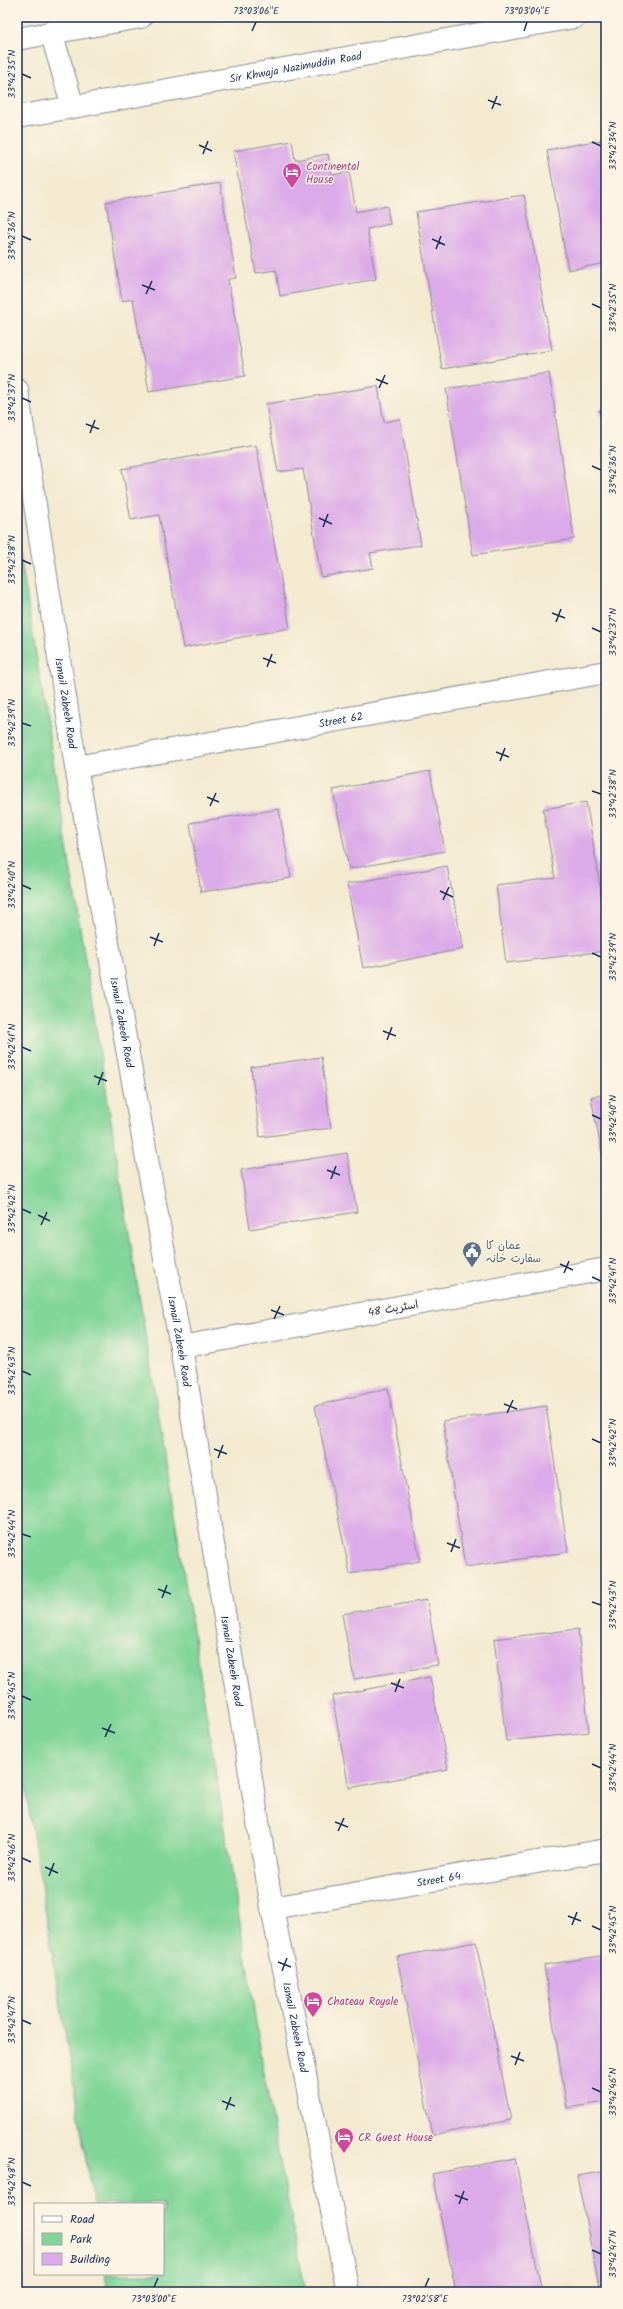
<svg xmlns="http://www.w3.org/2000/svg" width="623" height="2309" viewBox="0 0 623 2309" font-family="Kalam,'Playpen Sans Arabic',sans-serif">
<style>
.green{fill:#81d598;stroke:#4e827b}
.building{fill:#dbaae8}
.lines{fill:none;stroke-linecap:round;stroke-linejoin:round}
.street-casing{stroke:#878c97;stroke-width:24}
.secondary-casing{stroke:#878c97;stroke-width:24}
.street{stroke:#fff;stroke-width:22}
.secondary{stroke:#fff;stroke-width:22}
.ticks{fill:none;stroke:#1b2f5e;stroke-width:1.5}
.labels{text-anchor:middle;stroke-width:3;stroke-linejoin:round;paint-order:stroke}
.street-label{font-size:11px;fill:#1b2f5e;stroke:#fcf5e5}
.hotel-label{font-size:11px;fill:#b23c85;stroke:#fcf5e5;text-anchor:start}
.service-label{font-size:11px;fill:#4e5e75;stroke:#fcf5e5;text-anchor:start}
.neatline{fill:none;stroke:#1b2f5e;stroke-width:1.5}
.ticks-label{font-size:10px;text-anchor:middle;fill:#1b2f5e}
</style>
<rect width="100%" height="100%" fill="#fcf5e5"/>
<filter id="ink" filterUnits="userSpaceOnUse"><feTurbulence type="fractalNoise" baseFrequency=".025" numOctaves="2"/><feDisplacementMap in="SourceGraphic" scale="8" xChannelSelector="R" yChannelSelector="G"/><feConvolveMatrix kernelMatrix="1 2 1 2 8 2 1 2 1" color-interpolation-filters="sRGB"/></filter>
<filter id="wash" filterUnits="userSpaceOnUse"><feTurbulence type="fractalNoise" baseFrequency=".012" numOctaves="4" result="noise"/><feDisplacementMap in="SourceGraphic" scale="16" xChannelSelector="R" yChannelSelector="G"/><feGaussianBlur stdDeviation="0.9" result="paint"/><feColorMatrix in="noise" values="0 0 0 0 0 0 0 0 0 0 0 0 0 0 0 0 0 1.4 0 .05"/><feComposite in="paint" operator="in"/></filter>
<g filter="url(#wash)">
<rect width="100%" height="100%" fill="#f3ead0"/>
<path class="green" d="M17,536L271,2116L306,2292H108L105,2274H163V2204H93L17,1737Z"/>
<g id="blocks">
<path class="building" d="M606,139V263L568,270L547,150Z
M292,141L295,160L328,154L332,175L349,172L356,212L387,206L390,224L367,229L376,279L280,296L276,270L256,273L233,151Z
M220,183L236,278L228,279L245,376L149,392L133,299L122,301L106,202Z
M524,195L552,350L442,369L416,212Z
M549,373L574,539L473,555L446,389Z
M378,386L384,422L400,419L421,545L370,553L373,568L321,577L303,469L278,472L266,404Z
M606,409V432L599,410Z
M606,434V460L602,451L603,442Z
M256,445L290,628L183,648L159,515L131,520L122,469Z
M430,771L445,851L349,869L333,790Z
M586,802L598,872L606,933V951L506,963L496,885L555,878L543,809Z
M279,809L291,878L201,892L190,823Z
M447,866L463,949L363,968L347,884Z
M321,1057L331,1128L260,1137L251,1067Z
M606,1094V1169H605L591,1097Z
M347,1153L357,1212L250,1229L241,1170Z
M388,1388L420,1561L350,1574L315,1406Z
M546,1406L568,1552L465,1567L443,1421Z
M427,1600L438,1665L354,1679L342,1614Z
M578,1629L589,1732L506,1741L494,1639Z
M430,1677L448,1769L349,1788L332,1696Z
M476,1942L511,2120L432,2135L397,1957Z
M606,1955V2102L567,2108L544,1965Z
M515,2158L542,2292H456L432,2174Z
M606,2171V2292H600L577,2176Z"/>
</g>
</g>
<g filter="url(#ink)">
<use href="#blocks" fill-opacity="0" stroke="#878c97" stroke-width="1"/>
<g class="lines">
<g class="street-casing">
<g id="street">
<path id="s1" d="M17,390L76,767L181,1347L272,1908L348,2292"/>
<path id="s2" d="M76,767L606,672"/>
<path d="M181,1347L606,1269"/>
<path id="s3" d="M272,1908L606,1850"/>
</g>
</g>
<g class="secondary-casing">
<g id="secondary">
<path d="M51,32L73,107"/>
<path d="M17,39L141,17"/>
<path id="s4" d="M17,117L575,17"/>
</g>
</g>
<use href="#street" class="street"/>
<use href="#secondary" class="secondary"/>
</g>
</g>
<path class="ticks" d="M252,31L256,22M524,31L527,22M22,74L31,78M488,100L501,105M492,109L497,96M592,142L601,146M199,145L212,151M203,154L208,141M22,236L31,240M432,239L445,245M436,249L441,236M142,285L155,290M146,294L152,281M592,304L601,308M376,379L388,384M379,388L385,375M22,398L31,402M86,424L99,429M90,433L95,420M592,466L601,470M319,518L332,524M323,527L328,514M22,560L31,564M552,613L565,618M556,622L561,609M592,628L601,632M263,658L276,663M267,667L272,654M22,723L31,726M496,752L509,757M500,761L505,748M592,791L601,794M207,797L219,802M210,806L216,793M22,885L31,889M440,891L453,897M443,900L449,887M150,937L163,942M154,946L159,933M592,953L601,957M383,1031L396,1036M387,1040L392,1027M22,1047L31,1051M94,1076L107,1081M98,1085L103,1072M592,1115L601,1119M327,1170L340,1175M331,1179L336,1166M22,1209L31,1213M38,1215L50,1221M41,1225L47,1212M560,1264L573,1270M564,1273L569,1261M592,1277L601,1281M271,1310L284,1315M274,1319L280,1306M22,1371L31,1375M504,1404L517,1409M507,1413L513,1400M592,1439L601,1443M214,1449L227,1454M218,1458L223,1445M22,1534L31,1537M447,1543L460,1548M451,1552L456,1539M158,1589L171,1594M162,1598L167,1585M592,1602L601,1605M391,1683L404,1688M395,1692L400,1679M22,1696L31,1700M102,1728L115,1733M105,1737L111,1724M592,1764L601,1768M335,1822L348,1827M338,1831L344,1818M22,1858L31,1862M45,1867L58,1873M49,1876L54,1863M568,1916L581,1921M572,1925L577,1912M592,1926L601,1930M278,1962L291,1967M282,1971L287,1958M22,2020L31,2024M511,2056L524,2061M515,2065L520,2052M592,2088L601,2092M222,2101L235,2106M226,2110L231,2097M22,2182L31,2186M455,2195L468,2200M459,2204L464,2191M592,2250L601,2254M154,2287L158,2278M425,2287L429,2278"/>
<defs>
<g id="hotel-pin" transform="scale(1)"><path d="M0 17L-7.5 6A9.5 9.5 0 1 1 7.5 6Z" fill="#d1479c" stroke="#fcf5e5"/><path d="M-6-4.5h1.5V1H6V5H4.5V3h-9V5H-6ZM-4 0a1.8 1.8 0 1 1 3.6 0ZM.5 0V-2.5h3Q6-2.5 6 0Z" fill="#fff"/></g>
<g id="civic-pin" transform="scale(1)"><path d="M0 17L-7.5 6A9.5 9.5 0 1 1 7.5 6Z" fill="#5c6f8a" stroke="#fcf5e5"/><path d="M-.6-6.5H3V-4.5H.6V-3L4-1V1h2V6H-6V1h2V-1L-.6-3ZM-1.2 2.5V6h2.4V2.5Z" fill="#fff"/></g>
</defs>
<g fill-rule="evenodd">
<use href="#hotel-pin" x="292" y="172"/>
<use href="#civic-pin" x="472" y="1251"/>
<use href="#hotel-pin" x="313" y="2001"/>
<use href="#hotel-pin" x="344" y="2137"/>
</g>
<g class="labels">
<g class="street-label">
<text dy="4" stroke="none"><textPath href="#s4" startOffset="283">Sir Khwaja Nazimuddin Road</textPath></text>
<text dy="4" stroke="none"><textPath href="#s1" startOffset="317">Ismail Zabeeh Road</textPath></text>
<text dy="4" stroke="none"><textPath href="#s2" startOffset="269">Street 62</textPath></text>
<text dy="4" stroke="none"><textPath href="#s1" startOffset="641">Ismail Zabeeh Road</textPath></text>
<text transform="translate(393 1308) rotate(-10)" y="4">اسٹریٹ 48</text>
<text dy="4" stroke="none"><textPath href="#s1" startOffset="965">Ismail Zabeeh Road</textPath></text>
<text dy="4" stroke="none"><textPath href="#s1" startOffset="1289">Ismail Zabeeh Road</textPath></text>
<text dy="4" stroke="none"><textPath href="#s3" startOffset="169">Street 64</textPath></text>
<text dy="4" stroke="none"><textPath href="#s1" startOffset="1661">Ismail Zabeeh Road</textPath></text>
</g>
<g class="hotel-label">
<text x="306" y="170">Continental<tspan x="306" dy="13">House</tspan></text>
<text x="327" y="2005">Chateau Royale</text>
<text x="358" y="2141">CR Guest House</text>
</g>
<g class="service-label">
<text x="486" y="1249">عمان کا<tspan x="486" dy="13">سفارت خانہ</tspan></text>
</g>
</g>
<rect width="623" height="2309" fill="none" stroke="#fcf5e5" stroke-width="44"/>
<rect x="34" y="2203" width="130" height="72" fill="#fcf5e5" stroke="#a2a6af"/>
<rect x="42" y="2216" width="20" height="6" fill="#ffffff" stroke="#a2a6af"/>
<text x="70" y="2223" font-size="12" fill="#1b2f5e">Road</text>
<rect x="42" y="2233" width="20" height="12" fill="#81d598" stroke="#a2a6af"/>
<text x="70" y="2243" font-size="12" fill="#1b2f5e">Park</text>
<rect x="42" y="2253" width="20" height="12" fill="#dbaae8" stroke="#a2a6af"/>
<text x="70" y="2263" font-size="12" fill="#1b2f5e">Building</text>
<rect x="22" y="22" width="579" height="2265" class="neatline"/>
<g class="ticks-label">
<text x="256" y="14">73°03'06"E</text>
<text x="527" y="14">73°03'04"E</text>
<text transform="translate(11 74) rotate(-90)" y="4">33°42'35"N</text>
<text transform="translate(612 146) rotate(-90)" y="4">33°42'34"N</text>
<text transform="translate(11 236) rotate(-90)" y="4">33°42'36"N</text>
<text transform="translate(612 308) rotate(-90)" y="4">33°42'35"N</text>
<text transform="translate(11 398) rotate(-90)" y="4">33°42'37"N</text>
<text transform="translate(612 470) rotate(-90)" y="4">33°42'36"N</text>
<text transform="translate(11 560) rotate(-90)" y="4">33°42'38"N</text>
<text transform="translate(612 632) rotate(-90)" y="4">33°42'37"N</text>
<text transform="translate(11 723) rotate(-90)" y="4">33°42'39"N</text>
<text transform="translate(612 794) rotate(-90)" y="4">33°42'38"N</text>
<text transform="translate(11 885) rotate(-90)" y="4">33°42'40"N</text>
<text transform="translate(612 957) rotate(-90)" y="4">33°42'39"N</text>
<text transform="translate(11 1047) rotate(-90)" y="4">33°42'41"N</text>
<text transform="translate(612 1119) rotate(-90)" y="4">33°42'40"N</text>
<text transform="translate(11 1209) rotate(-90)" y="4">33°42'42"N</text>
<text transform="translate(612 1281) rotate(-90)" y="4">33°42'41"N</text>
<text transform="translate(11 1371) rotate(-90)" y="4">33°42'43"N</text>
<text transform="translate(612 1443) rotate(-90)" y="4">33°42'42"N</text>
<text transform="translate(11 1534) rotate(-90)" y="4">33°42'44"N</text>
<text transform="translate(612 1605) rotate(-90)" y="4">33°42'43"N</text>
<text transform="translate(11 1696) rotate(-90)" y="4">33°42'45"N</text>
<text transform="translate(612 1768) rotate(-90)" y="4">33°42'44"N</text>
<text transform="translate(11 1858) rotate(-90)" y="4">33°42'46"N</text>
<text transform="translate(612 1930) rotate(-90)" y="4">33°42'45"N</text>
<text transform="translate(11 2020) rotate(-90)" y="4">33°42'47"N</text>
<text transform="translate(612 2092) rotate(-90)" y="4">33°42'46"N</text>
<text transform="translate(11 2182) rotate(-90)" y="4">33°42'48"N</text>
<text transform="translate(612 2254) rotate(-90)" y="4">33°42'47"N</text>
<text x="154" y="2302">73°03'00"E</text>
<text x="425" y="2302">73°02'58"E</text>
</g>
</svg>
